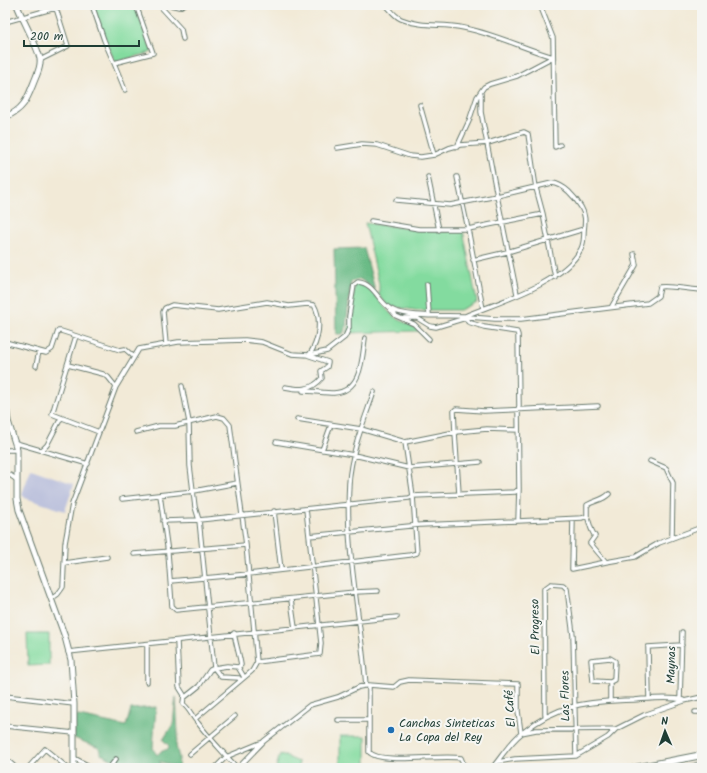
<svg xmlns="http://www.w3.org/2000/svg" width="707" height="773" viewBox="0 0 707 773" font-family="Kalam,sans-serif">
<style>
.industrial{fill:#bec3dd}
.green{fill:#83db9f;stroke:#518c6a}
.forest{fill:#6abb86;stroke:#447c5d}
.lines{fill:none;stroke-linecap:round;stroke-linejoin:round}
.street-casing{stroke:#697a6d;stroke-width:5.5}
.secondary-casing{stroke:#697a6d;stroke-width:7}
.highway-casing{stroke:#697a6d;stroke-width:8}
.street{stroke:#fff;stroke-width:3.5}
.secondary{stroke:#fff;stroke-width:5}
.highway{stroke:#fff;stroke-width:6}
.poi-dot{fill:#1f6fb2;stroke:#f6f6f2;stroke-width:1.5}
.labels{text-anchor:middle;stroke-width:4;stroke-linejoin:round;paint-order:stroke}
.street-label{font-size:12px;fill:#1f3d34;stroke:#f6f6f2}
.poi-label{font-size:12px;fill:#1f3d34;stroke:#f6f6f2;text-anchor:start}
</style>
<rect width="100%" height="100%" fill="#f6f6f2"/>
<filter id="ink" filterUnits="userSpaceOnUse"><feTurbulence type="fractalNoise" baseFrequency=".025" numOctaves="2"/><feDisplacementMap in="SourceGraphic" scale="8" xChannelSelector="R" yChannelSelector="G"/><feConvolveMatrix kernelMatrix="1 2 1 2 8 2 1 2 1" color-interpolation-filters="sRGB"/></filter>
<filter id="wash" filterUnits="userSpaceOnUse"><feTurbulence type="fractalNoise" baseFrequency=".012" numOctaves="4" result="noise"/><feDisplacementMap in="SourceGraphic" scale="16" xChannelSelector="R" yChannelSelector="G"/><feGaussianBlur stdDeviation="0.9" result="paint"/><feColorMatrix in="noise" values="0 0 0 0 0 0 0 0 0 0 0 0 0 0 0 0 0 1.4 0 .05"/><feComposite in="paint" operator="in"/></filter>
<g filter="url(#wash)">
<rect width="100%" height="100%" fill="#f2ead7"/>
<path class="industrial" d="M31,469L74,484L65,511L25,498L22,494Z"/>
<path class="green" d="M94,5H135L152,52L115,62L98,22Z
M365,223L438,232L463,230L477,302L460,310H415L388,306L379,295V284Z
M355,283C372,286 379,302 390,313C397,321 410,323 419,331L346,333L349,329Z
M27,634H49V665L28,666Z
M340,736H366V768H340Z
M280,754L299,762L298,768H276Z"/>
<path class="forest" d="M364,248L375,290L360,279L351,282L346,327L343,334H336L334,249Z
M176,697L178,734L176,746L179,758L178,768L159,761L161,764L170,768H123L117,763V759L113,760L101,754L99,748L74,738V715L126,726L131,709L156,707L153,748L157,755L160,752L168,749L169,746L163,740L173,724Z"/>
</g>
<g filter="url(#ink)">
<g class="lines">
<g class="street-casing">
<path id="street" d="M92,5L104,40L114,63L153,53L136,5
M159,5L181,29L183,39
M170,5L179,7L184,5
M386,5C391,10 394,16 401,19C420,27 440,24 459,27C491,32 522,48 553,57
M540,5L553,38L555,147L560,145
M5,22L66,5
M40,60L68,46L55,5
M114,63L125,90
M420,105L434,155
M457,147L469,121L477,97L484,87L490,84L517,76L553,57
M337,148L362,144L377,145L410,156L421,157L434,155L449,148L460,145L488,143L524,132L528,134L536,188L543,214L555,277
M428,177L439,230
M396,200L450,205L497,196L481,112V94
M371,221L419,229H468L457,177
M473,260L507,252L584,229
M427,284L429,314
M612,306L636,265L634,254
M390,309L396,316L414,324L429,339
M483,309L468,229L543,214
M404,318H417L430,326L436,327L469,317L495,319H521L648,303L658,296L660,287C667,285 692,290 702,290
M76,336L52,414L99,432
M5,342L46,353L52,349L58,331H61L120,350L125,349L133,356
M166,344L163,312L165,308L172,305L218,310L267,302L289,306L307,304L314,305C322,319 319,342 309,355
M68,365L103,374L108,377L116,387
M36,366L39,351
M182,386L189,422L190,466L195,507L199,520L214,668L227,666L238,667L244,677
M285,387C300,390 311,391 322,378L321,371L327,367L328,362L307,355
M303,391C313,391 324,393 334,393C362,391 362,359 365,338
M297,419L361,429L405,442
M136,432L159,426H175L217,416L224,418L230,425L246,545L257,662L252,671L195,719
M276,442L354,455L409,468L480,462
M16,443L88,464
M5,450H17
M42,450L47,445L61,418
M322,450L331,425
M650,461L666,468L673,483L672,537
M5,475H10L17,480
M459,494L455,432L487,429L518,430
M160,495L168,553L172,606L176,610L355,592L378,591
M122,499L194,491L237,483
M274,511L281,570
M573,519L572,569L606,562L590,543L595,536C590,530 590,523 587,516
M163,521L199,520L409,498L413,496L405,442L455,432L454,411L456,409L484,411L598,406
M518,521L582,518L587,516V505C595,500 602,501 609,494
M309,536L420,525L518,521L519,489
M134,554L246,545
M606,562L635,557L659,543L702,527
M64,563L107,557
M170,581L249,574L410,555L417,553L413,496L515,492L519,489L518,409L519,406L518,335L517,332L484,327L468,322L465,316C499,302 564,283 581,249C584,243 584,237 584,231C585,222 586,215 581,207C575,197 564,184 552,183L497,196L517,294
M51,599L58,594L63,587L65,543L72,504L116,387L139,349L178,342L245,340L262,342L292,354L309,355L327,351L345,337L349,328V316L354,285L358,282C374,283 379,303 391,309C406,318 446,315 465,316
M291,600L295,628
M234,633C236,645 239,653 241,665L238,667
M177,641L179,687L184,695L183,704C190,709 192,717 198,723C210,739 224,753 237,768
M147,645V682
M68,652L397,617
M610,658L615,661L614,680L610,682L593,681L591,660Z
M257,662L320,654L321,643L306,509
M369,685V752C381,765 442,754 461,758L465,768
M366,686C361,618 345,551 349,483C351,452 364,421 374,392
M5,696L74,704
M184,698L199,686L210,670L214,668L221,677L239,678L240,681
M649,699L648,647L682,645
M680,699L682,632
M610,701V682
M695,712H702
M545,715L544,589L551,584L563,585L567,589L573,635L576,756
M338,720H369
M5,726L74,733
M190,754L235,716
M5,758L16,768
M74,758L93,768
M497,762L515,759L576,756L608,737L616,729L644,715L684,701L702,697
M28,768L45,749L68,768
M109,768L116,759
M215,768L226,757L260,743
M238,768L264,741L310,705L338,697L359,687L369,685L394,687L400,682L409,680L518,684V711L521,733L536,730L616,729
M492,768C502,756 510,742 522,733C557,704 589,701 634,700C648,699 669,696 683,700
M686,768L702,763"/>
</g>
<g class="secondary-casing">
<path id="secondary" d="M5,117C26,109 28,96 36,77C38,72 41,66 40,59C38,47 22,19 17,5
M5,400L8,421L17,450V499L19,510L65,637L71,660L74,704V768"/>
</g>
<g class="highway-casing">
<path id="highway" d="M635,768L702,755"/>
</g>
<use href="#street" class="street"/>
<use href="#secondary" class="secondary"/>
<use href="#highway" class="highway"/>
</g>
</g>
<circle class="poi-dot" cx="391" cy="730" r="4"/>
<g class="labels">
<g class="street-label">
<text transform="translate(535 627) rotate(-91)" y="4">El Progreso</text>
<text transform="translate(671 665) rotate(-89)" y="4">Maynas</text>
<text transform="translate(565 696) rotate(-91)" y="4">Las Flores</text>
<text transform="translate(510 709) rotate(-94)" y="4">El Café</text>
</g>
<g class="poi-label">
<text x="399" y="727">Canchas Sinteticas<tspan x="399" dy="14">La Copa del Rey</tspan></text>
</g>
</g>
<rect width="707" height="773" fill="none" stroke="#f6f6f2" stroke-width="20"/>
<g transform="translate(665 731) rotate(358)" stroke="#f6f6f2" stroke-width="3" paint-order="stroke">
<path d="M0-3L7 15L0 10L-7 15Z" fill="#1f3d34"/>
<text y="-6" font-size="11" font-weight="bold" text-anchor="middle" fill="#1f3d34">N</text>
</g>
<path d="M24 40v6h115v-6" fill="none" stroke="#1f3d34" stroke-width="2"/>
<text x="30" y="40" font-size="12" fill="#1f3d34" stroke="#f6f6f2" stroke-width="3" paint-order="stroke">200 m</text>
</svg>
